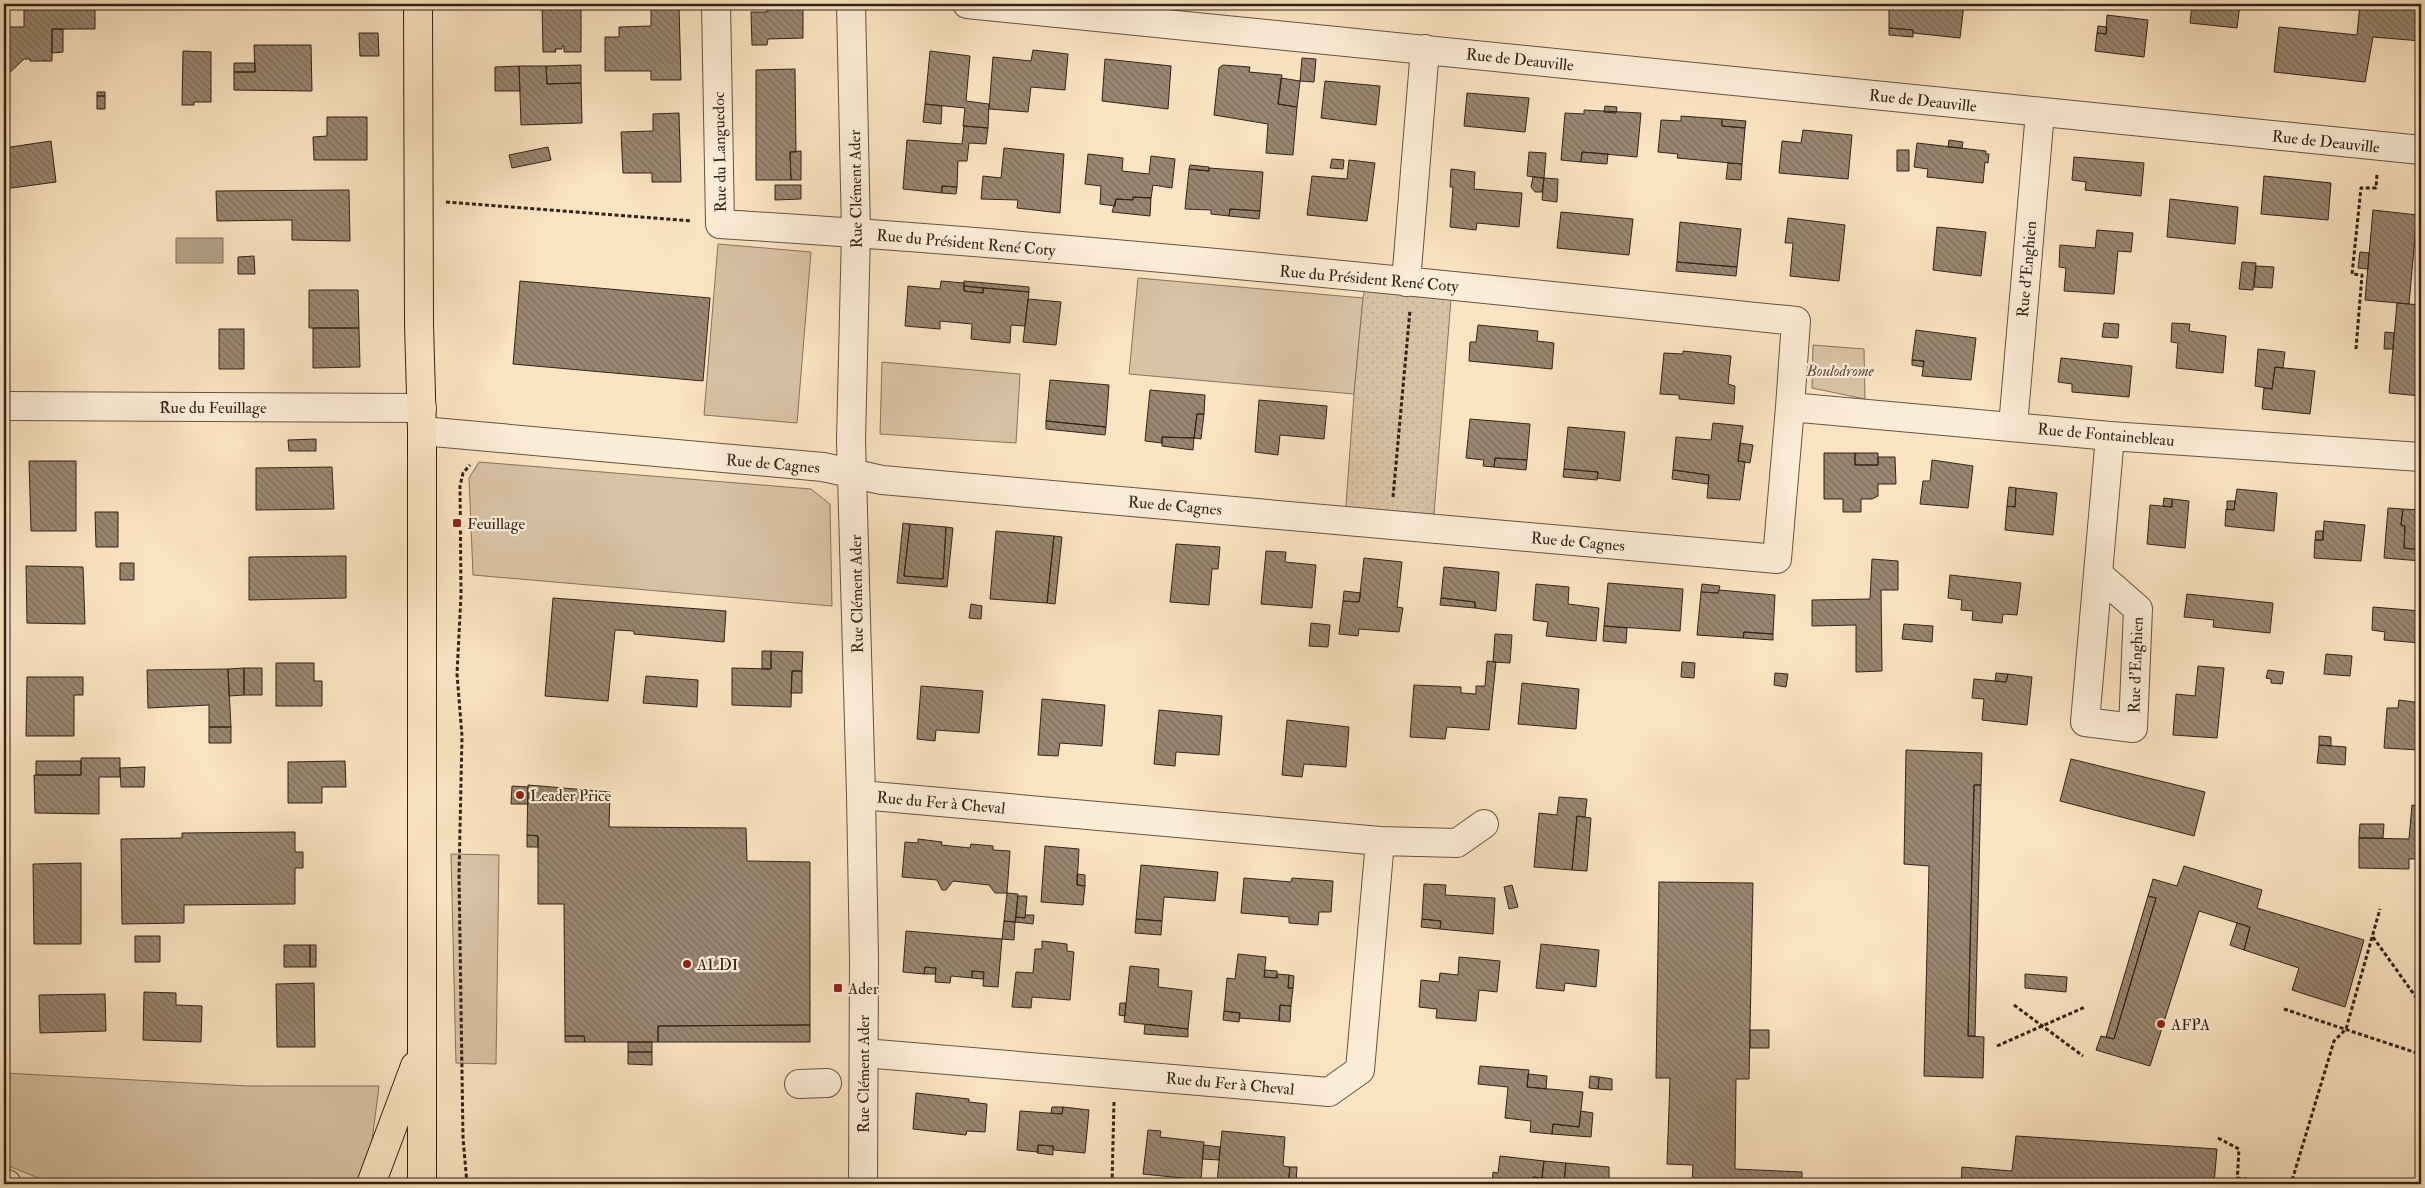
<svg xmlns="http://www.w3.org/2000/svg" width="2425" height="1188" viewBox="0 0 2425 1188" font-family="'IM FELL Double Pica',serif">
<style>
.green{fill:#d9c3a5;stroke:#85735f}
.garden{fill:url(#garden-dots);stroke:#85735f}
.water{fill:#b6a289;stroke:#816f5c}
.building{fill:url(#building-back-hatch);stroke:#312319}
.lines{fill:none;stroke-linecap:round;stroke-linejoin:round}
.minor-casing{stroke:#645343;stroke-width:30}
.major-casing{stroke:#312319;stroke-width:30}
.path{stroke:#312319;stroke-width:3;stroke-dasharray:4 2.5;stroke-linecap:butt}
.minor{stroke:#fcedd7;stroke-width:28}
.major{stroke:#fbe4c2;stroke-width:28}
.poi-dot{fill:#8f2418;stroke:#fcedd7;stroke-width:2}
.labels{text-anchor:middle;stroke-width:4.5;stroke-linejoin:round;paint-order:stroke}
.street-label{font-size:16px;fill:#312319;stroke:#fcedd7}
.park-label{font-size:16px;font-style:italic;fill:#5b4b3c;stroke:#fcedd7}
.poi-label{font-size:16px;fill:#312319;stroke:#fcedd7;text-anchor:start}
</style>
<defs>
<pattern id="garden-dots" width="8" height="8" patternUnits="userSpaceOnUse" patternTransform="scale(1.25)"><rect width="8" height="8" fill="#d9c3a5"/><path d="M2 2h.1M6 6h.1" fill="none" stroke="#bba78d" stroke-width="1.8" stroke-linecap="round"/></pattern>
<pattern id="building-back-hatch" width="6" height="6" patternUnits="userSpaceOnUse" patternTransform="scale(1.25)"><rect width="6" height="6" fill="#9a8771"/><path d="M-1 5l2 2M0 0l6 6M5-1l2 2" fill="none" stroke="#7e6e5c"/></pattern>
</defs>
<rect width="100%" height="100%" fill="#fbe4c2"/>
<filter id="stains"><feTurbulence type="fractalNoise" baseFrequency=".004" numOctaves="4"/><feColorMatrix values="0 0 0 0 .2 0 0 0 0 .09 0 0 0 0 .02 0 0 0 .5 -.17"/></filter>
<radialGradient id="worn" r=".72"><stop offset=".6" stop-color="#630" stop-opacity="0"/><stop offset="1" stop-color="#630" stop-opacity=".3"/></radialGradient>
<path class="green" d="M718,244L811,252L797,423L704,415Z
M1138,278L1363,298L1354,394L1129,374Z
M1813,345L1864,349L1865,399L1812,388Z
M882,362L1020,374L1016,443L880,434Z
M479,462L811,489L830,504L832,606L473,575L469,478Z
M451,854L499,855L496,1064L456,1063Z
M4,1073L248,1086H379L372,1141L356,1184H53L4,1164Z"/>
<path class="garden" d="M1367,278L1452,286L1433,527L1345,519L1354,394L1363,298Z"/>
<path class="water" d="M176,238H223V263H176Z"/>
<path class="building" d="M542,4H581V52H564V46H562V49H555L556,52H543Z
M767,4H803V38L768,39L767,45H752L751,12H767Z
M1727,4H1773V9Z
M1889,4H1964L1960,38L1913,33V30L1889,28Z
M2010,4H2058L2057,10Z
M2192,4H2240L2237,28L2190,23Z
M2360,4H2421V41L2373,37L2365,82L2274,72L2279,27L2357,35Z
M679,7L681,80H651V71H605V37H619V27L651,26V8Z
M95,8V29H52V61H30V59H24L4,78V29L6,27H24V9Z
M2107,15L2148,20L2144,57L2095,51L2097,33L2106,34Z
M2098,26L2107,27L2106,34L2097,33Z
M1889,28L1913,30V37L1889,35Z
M52,29H63V52L52,53Z
M359,33H378L379,56H360Z
M254,45H311L312,91L234,90V72H255Z
M1033,50L1068,54L1065,90L1031,87L1028,112L989,109L993,57L1031,61Z
M183,51L211,52V102H194V105H182Z
M930,51L970,56L966,101L989,104L988,128L963,126L965,108L925,104Z
M1302,58L1316,59L1314,82L1300,81Z
M1105,59L1171,66L1168,109L1102,101Z
M234,63H255V72H234Z
M581,65V83L547,84L546,66Z
M1223,65L1250,67L1249,72L1282,75L1278,104L1297,107L1293,155L1266,153L1268,124L1214,115L1219,68Z
M519,66H546L547,84L581,83L582,123L521,125Z
M519,66L520,91H495V67Z
M795,69L796,152H790L791,180H756V70Z
M1281,78L1300,81L1297,107L1278,104Z
M1325,81L1380,86L1376,125L1321,118Z
M97,92H105V96H97Z
M1467,93L1529,98L1525,132L1464,126Z
M97,96H105V109H97Z
M925,104L942,106L941,124L923,122Z
M1605,106L1617,107L1616,113L1604,112Z
M1584,110L1641,113L1637,157L1582,152L1581,162L1561,160L1565,113L1584,114Z
M679,113L681,182H652V173H623L621,132L653,131V114Z
M1681,116L1722,119V126L1745,128L1742,164L1677,158L1678,154L1658,152L1661,120L1681,121Z
M327,117H367V160H314L313,137L327,136Z
M1722,119L1746,121L1745,128L1722,126Z
M964,126L988,128L986,144L969,143L967,161H958L957,187L942,186V193L903,189L907,140L962,144Z
M1803,130L1852,135L1848,179L1779,173L1782,141L1801,143Z
M1949,140L1963,142L1962,148L1948,147Z
M51,141L56,182L4,189V148Z
M1917,143L1986,151V154H1989L1988,163L1985,162L1983,183L1927,177L1928,169L1914,167Z
M548,147L551,160L512,168L509,155Z
M1004,148L1064,154L1060,213L1017,208L1018,200L981,199L983,176L1001,178Z
M1897,150H1909V171H1897Z
M801,151V180H791L790,152Z
M1529,152L1546,153L1544,178L1527,176Z
M1582,152L1608,154L1607,164L1581,162Z
M1088,154L1123,158L1122,171L1149,174L1151,156L1175,159L1172,188L1153,185L1151,198L1133,197V200L1116,199L1115,206L1100,204L1101,186L1085,184Z
M2074,157L2144,163L2141,196L2085,190L2086,182L2072,180Z
M1332,159L1344,160L1343,169L1330,168Z
M1349,160L1375,163L1367,221L1307,215L1312,176L1347,179Z
M1728,163L1742,164L1741,180L1726,179Z
M1190,165L1209,167V171L1189,169Z
M1209,168L1263,172L1260,211L1230,209L1229,216L1211,214V210L1185,209L1189,169L1209,171Z
M1451,169L1475,172L1474,189L1522,193L1519,227L1477,223L1476,230L1450,227L1453,187H1450Z
M2264,176L2331,183L2328,220L2261,214Z
M1533,177L1544,178L1542,192H1535L1531,187Z
M1544,178L1558,179L1557,202L1542,200Z
M775,185H801V199L775,200Z
M942,186L957,187L956,194L942,193Z
M349,190L350,241L292,240V220L217,221L216,191Z
M1133,197L1151,198L1150,216L1112,212L1116,199L1133,200Z
M2170,199L2238,207L2235,244L2167,237Z
M1230,209L1260,211L1259,219L1229,216Z
M2373,210L2417,215L2409,304L2365,300Z
M1561,212L1633,219L1629,255L1557,248Z
M1788,218L1845,225L1839,281L1790,276L1793,243H1785Z
M1680,222L1741,229L1737,267L1677,262Z
M1937,227L1986,232L1981,276L1933,270Z
M2097,230L2133,233L2131,252L2118,251L2114,294L2064,291L2066,268L2059,267L2060,245L2095,248Z
M2360,252L2369,253L2368,269L2358,268Z
M254,256L255,274H238V257Z
M1677,262L1737,267L1736,276L1676,271Z
M2242,262L2256,263L2253,290L2239,289Z
M2256,266L2274,267L2272,288L2254,287Z
M520,281L710,298L703,381L513,364Z
M941,281L964,283V291L983,293V288L1029,292L1025,326L1011,325L1010,343L971,339L972,324L940,321V329L905,326L908,286L940,289Z
M964,281L1029,287V292L964,286Z
M964,286L983,288V293L964,291Z
M309,290H358L359,328H309Z
M1028,299L1061,302L1056,345L1023,342Z
M2397,303L2421,305V396L2389,393Z
M2104,323L2119,324L2118,338L2102,337Z
M2172,323L2190,324L2189,331L2226,336L2223,373L2176,368L2178,343L2171,342Z
M1478,325L1538,331L1537,341L1554,343L1552,369L1469,361L1470,342H1476Z
M313,328H359L360,367L313,368Z
M219,329H244V369H219Z
M1916,330L1976,338L1971,380L1922,376L1924,361L1912,360Z
M2385,332L2394,333L2393,349H2384Z
M2258,349L2285,352L2283,368L2275,367L2272,389L2255,386Z
M1683,351L1731,356L1728,384L1735,386L1734,404L1679,399V395L1660,394L1664,353L1683,354Z
M2061,358L2132,366L2129,397L2072,392V384L2058,382Z
M1912,360L1924,361L1923,367L1912,365Z
M2275,367L2315,371L2310,414L2262,409L2264,388L2272,389Z
M1050,380L1109,385L1106,427L1046,421Z
M1150,390L1205,395L1204,414H1197L1194,438L1162,437V443L1145,441Z
M1259,400L1327,406L1324,439L1280,435L1278,455L1255,452Z
M1197,414H1204L1201,439L1194,438Z
M1470,419L1530,424L1527,460L1495,458L1494,467L1483,466L1484,460L1466,458Z
M1046,421L1106,427L1105,435L1046,429Z
M1713,423L1743,426L1738,461L1745,462L1740,500L1707,498L1709,475L1673,470L1676,437L1711,440Z
M1568,427L1625,432L1620,481L1597,478L1598,472L1564,469Z
M1162,437L1194,438L1193,450L1162,446Z
M316,439V451H289L288,440Z
M1740,443L1753,445L1750,463L1738,461Z
M1824,453H1855V465H1878V457H1895L1896,484H1878V496L1872,499H1861V512H1843V499H1824Z
M1855,453H1878V465H1855Z
M1495,458L1527,460L1526,470L1494,467Z
M1932,460L1973,466L1968,508L1920,504L1923,481H1930Z
M29,461H76V531H31Z
M332,467L334,509L256,510V468Z
M1564,469L1598,472L1597,480L1563,477Z
M1673,470L1709,475L1708,484L1672,479Z
M2009,487L2016,488L2015,507L2007,506Z
M2016,488L2057,493L2053,535L2005,530L2007,506L2015,507Z
M2237,489L2277,493L2274,531L2225,526L2226,509L2234,510Z
M2164,498L2172,499V507L2163,506Z
M2172,499L2189,501L2185,548L2147,544L2150,505L2172,507Z
M2227,501H2235L2234,510L2227,509Z
M2388,508L2403,509L2401,525L2405,526L2404,548L2421,550V561L2384,558Z
M2403,509L2421,510V550L2404,548L2405,526L2401,525Z
M95,512H118V547H96Z
M2324,521L2365,525L2361,561L2314,558L2315,540H2323Z
M903,523L910,524L904,576L943,579L946,527L953,528L947,587L897,583Z
M910,524L946,527L943,579L904,576Z
M996,531L1054,536L1047,603L990,599Z
M2316,531H2323V540H2315Z
M1054,536L1062,537L1055,604L1047,603Z
M1176,544L1220,547L1218,569H1212L1209,605L1170,602Z
M1266,551L1286,552L1285,562L1316,565L1312,608L1261,604Z
M346,556V598L249,600V557Z
M1364,558L1402,562L1397,607L1403,608L1399,632L1359,629L1358,636L1339,634L1343,601L1359,602Z
M1872,559L1898,561V590H1881L1882,671L1856,672V625L1812,626V600L1870,599Z
M120,563H134V580H120Z
M26,566L83,567L85,624L27,623Z
M1444,567L1499,572L1496,611L1475,608V602L1441,598Z
M1950,575L2021,583L2017,615L2003,614L2002,623L1972,620L1973,611L1961,610L1962,600L1948,598Z
M1608,583L1683,589L1680,631L1604,626Z
M1536,584L1569,587L1568,604L1599,608L1596,641L1546,636L1548,622L1533,620Z
M1702,584L1720,586L1718,593L1701,592Z
M1719,590L1775,595L1773,634L1744,632L1743,638L1697,635L1701,592L1718,593Z
M1344,591L1361,593L1359,602L1343,601Z
M2187,594L2273,603L2270,633L2213,627L2214,620L2184,617Z
M553,598L726,611L724,642L634,634V631L615,630L608,701L545,696Z
M1441,598L1475,602V608L1440,605Z
M971,604L982,606L981,619L969,618Z
M2373,607L2421,611V643L2384,640L2385,632L2372,630Z
M1311,623L1330,625L1328,647L1309,646Z
M1904,624L1933,626L1932,642L1902,639Z
M1604,626L1627,628L1626,643L1603,641Z
M1744,632L1773,634V640L1743,638Z
M1495,634L1512,635L1510,663L1493,662Z
M762,651H771V669H762Z
M771,651L803,652L802,671H792L791,707L732,705V668L771,669Z
M2326,654L2352,656L2350,676L2324,674Z
M1487,661L1496,662L1489,730L1447,727L1445,739L1410,737L1414,685L1461,687V693L1476,694V686H1485Z
M1682,662L1695,663L1694,678L1681,677Z
M276,663H314V681H322V706H276Z
M2198,666L2224,668L2217,738L2173,735L2176,694L2195,696Z
M244,668H262V695H244Z
M244,668V695L229,696L228,669Z
M228,669L231,727H209V705L148,708L147,670Z
M2268,670L2284,672L2282,684L2271,683V679L2266,678Z
M792,671H802V693H791Z
M1775,673L1788,674L1786,687L1774,685Z
M1996,673L2008,674L2006,682L1995,681Z
M2008,674L2032,677L2027,725L1982,720L1984,699L1972,698L1974,679L2006,682Z
M646,676L698,680L697,707L643,703Z
M27,677H83V695H74V736H26Z
M1522,683L1579,689L1576,729L1518,724Z
M921,686L983,691L979,733L936,730L935,741L917,739Z
M1042,699L1105,705L1102,746L1060,743L1058,756L1038,755Z
M2399,700L2421,703L2419,750L2384,748L2387,708H2398Z
M1159,710L1222,716L1219,755L1176,752L1175,766L1154,764Z
M1287,720L1349,727L1346,767L1304,764L1302,777L1282,775Z
M209,727H231V743H209Z
M2319,736L2331,737V746L2319,745Z
M2319,745L2346,747L2345,765L2317,763Z
M1906,750L1982,753L1981,785H1974L1968,1036L1984,1037L1983,1078L1924,1076L1929,866L1904,864Z
M81,758H120V777H99V814L35,813L34,775H81Z
M2071,759L2205,792L2194,836L2060,801Z
M36,761H81V775H36Z
M345,761L346,787H322V803H288V762Z
M145,767L144,787H121L120,768Z
M528,785L610,792L609,827L746,828L747,861L810,862V1025L658,1026V1042H585L584,1036H565L564,904H538V836L527,835Z
M1974,785H1981L1975,1036H1968Z
M512,786L528,787V804H511Z
M1559,797L1587,799L1585,817L1577,816L1572,870L1534,867L1539,813L1557,815Z
M2412,805L2421,806V859H2409V869L2359,868V838L2409,839Z
M1577,816L1591,818L1587,871L1572,870Z
M2360,824H2384L2383,838H2359Z
M295,832V852H303V868H295V904L184,905V923L122,924L121,839L182,838V833Z
M527,835L538,836V847H527Z
M918,839L942,842L941,845L970,848L971,844L993,846V850L1010,851L1007,893H995L989,885L953,881L946,890H942L937,880L902,877L905,842L918,843Z
M1045,846L1079,849L1077,885L1085,886L1083,905L1041,902Z
M81,863V944H34L33,864Z
M1141,865L1218,872L1215,901L1164,897L1162,921L1136,919Z
M2184,866L2262,890L2257,908L2364,940L2345,1007L2292,990L2299,968L2244,950L2250,927L2199,911L2150,1066L2096,1050L2101,1036L2114,1039L2156,898L2148,896L2153,879L2177,886Z
M1077,874L1085,875V886L1077,885Z
M1244,878L1291,882L1292,878L1333,881L1331,912H1319L1318,925L1289,923V917L1241,913Z
M1659,882L1753,883L1749,1079H1736L1735,1169L1802,1172V1184H1692L1693,1165L1667,1164L1670,1078H1656Z
M1424,884L1446,885L1445,895L1495,898L1493,934L1440,929L1441,921L1422,919Z
M1512,885L1518,907L1509,909L1504,887Z
M1007,893L1018,894L1015,922L1004,921Z
M1018,896H1027L1025,918L1016,917Z
M2148,896L2156,898L2114,1039L2106,1037Z
M1026,915H1034L1033,924L1015,922L1016,917L1025,918Z
M1136,919L1162,921L1161,935L1135,933Z
M1422,919L1441,921L1440,929L1421,927Z
M1004,921L1015,922L1014,940L1002,939Z
M2237,923L2250,927L2244,950L2230,945Z
M906,931L1002,939L998,987L983,986L984,972L972,971V978L951,976L950,983L935,982L936,968L925,967L924,974L903,972Z
M135,936H160V962H135Z
M1042,941L1067,944V951L1074,952L1070,1000L1032,997L1031,1008L1012,1007L1016,972L1033,973L1035,949H1042Z
M1541,944L1599,950L1596,987L1565,983L1564,991L1536,988Z
M284,945H310V967H284Z
M310,945H316V967H310Z
M1238,954L1266,957L1264,977L1277,978V974L1289,975L1288,988H1293L1291,1006L1280,1005L1279,1021L1239,1018L1240,1013L1224,1011L1227,978L1235,979Z
M1459,957L1500,961L1497,992L1479,990L1476,1021L1436,1018L1437,1009L1419,1007L1421,980L1439,982L1440,973L1458,975Z
M1130,966L1159,969L1158,987L1192,991L1188,1029L1124,1022Z
M925,967L936,968L935,974H924Z
M1265,970L1277,971V978L1264,977Z
M972,971L984,972L983,979L972,978Z
M2025,974L2067,977L2066,992L2025,988Z
M1289,975L1294,976L1293,988H1288Z
M314,983L315,1047H277L276,984Z
M144,992L176,993V1005L202,1006L201,1042L143,1040Z
M105,994L106,1031L40,1033L39,995Z
M1120,1003H1126L1125,1016L1119,1015Z
M1280,1005L1291,1006L1290,1022L1279,1021Z
M1224,1011L1240,1013L1239,1022L1223,1020Z
M1145,1024L1188,1029V1037L1144,1034Z
M810,1025V1042H658V1026Z
M1750,1030H1769V1048H1750Z
M565,1036H584L585,1042H565Z
M628,1042H652V1052H628Z
M628,1052H652V1065L628,1064Z
M1480,1066L1529,1070L1527,1087L1583,1092L1579,1127L1553,1124L1552,1134L1530,1132L1531,1121L1505,1118L1508,1087L1478,1084Z
M1528,1074L1547,1076L1546,1089L1527,1087Z
M1590,1076L1599,1077L1598,1089L1589,1088Z
M1599,1077L1612,1079V1090L1598,1089Z
M916,1093L969,1099V1102L987,1104L985,1132L967,1131L966,1135L913,1129Z
M1052,1107H1063L1062,1114L1051,1113Z
M1063,1107L1089,1110L1085,1153L1054,1150L1053,1146L1038,1145V1152L1017,1150L1020,1111L1062,1114Z
M1581,1111L1593,1113L1591,1137L1552,1134L1553,1124L1579,1127Z
M1148,1130L1161,1131L1160,1137L1204,1142L1201,1180L1143,1174Z
M1222,1131L1285,1137L1283,1166L1290,1167L1288,1184L1217,1182Z
M2016,1136L2217,1149L2214,1184H1961L1962,1167L2012,1171Z
M1038,1145L1053,1146V1155L1037,1153Z
M1204,1145L1220,1147L1219,1160L1202,1159Z
M1500,1156L1544,1161L1542,1178L1533,1177L1532,1184H1492L1493,1172L1498,1173Z
M1544,1161L1566,1163L1564,1180L1542,1178Z
M1566,1163L1609,1167V1184L1564,1183Z
M1290,1167H1297L1296,1184H1288Z
M1533,1177L1542,1178L1541,1184H1532Z"/>
<g class="lines">
<g class="minor-casing">
<path id="minor" d="M851,4L856,232L851,440L861,795L864,959L863,1184
M967,4L2421,150
M1406,282L1425,49
M4,406L422,408
M1790,407L2110,436L2421,457
M2013,426L2040,112
M422,431L823,467L882,480L1777,559L1790,407L1796,321C1438,284 1079,246 720,224L716,4
M2098,574L2138,609L2133,728L2085,722L2110,436
M861,795L1380,841L1360,1070L1329,1092L864,1053
M1380,841L1457,843L1484,824
M799,1084L827,1083
M4,1183L7,1184"/>
</g>
<g class="major-casing">
<path id="major" d="M418,4L419,324L422,431V1184
M371,1184L415,1066"/>
</g>
<path class="path" d="M446,202L692,221
M2356,349L2362,275L2352,274L2361,188H2376L2377,174
M1393,497L1410,310
M2373,937L2418,1000
M2014,1005L2083,1056
M2284,1009L2417,1053
M1997,1046L2085,1007
M2218,1138L2239,1149L2237,1184
M2237,1178L2291,1184L2334,1041L2346,1029L2380,909
M467,1184L463,1138L459,876L462,736L457,674L461,595L460,486L463,473L470,465
M1112,1184L1114,1102"/>
<use href="#minor" class="minor"/>
<use href="#major" class="major"/>
</g>
<g class="poi-dot">
<rect x="452" y="518" width="10" height="10" rx="2.5"/>
<circle cx="520" cy="795" r="5"/>
<circle cx="687" cy="964" r="5"/>
<rect x="833" y="983" width="10" height="10" rx="2.5"/>
<circle cx="2161" cy="1024" r="5"/>
</g>
<g class="labels">
<g class="street-label">
<text transform="translate(1520 59) rotate(6)" y="6">Rue de Deauville</text>
<text transform="translate(1923 100) rotate(6)" y="6">Rue de Deauville</text>
<text transform="translate(2326 141) rotate(6)" y="6">Rue de Deauville</text>
<text transform="translate(719 152) rotate(-91)" y="6">Rue du Languedoc</text>
<text transform="translate(855 189) rotate(-91)" y="6">Rue Clément Ader</text>
<text transform="translate(966 242) rotate(5)" y="6">Rue du Président René Coty</text>
<text transform="translate(2026 269) rotate(-85)" y="6">Rue d'Enghien</text>
<text transform="translate(1369 278) rotate(5)" y="6">Rue du Président René Coty</text>
<text x="213" y="413">Rue du Feuillage</text>
<text transform="translate(2106 434) rotate(5)" y="6">Rue de Fontainebleau</text>
<text transform="translate(773 463) rotate(5)" y="6">Rue de Cagnes</text>
<text transform="translate(1175 505) rotate(5)" y="6">Rue de Cagnes</text>
<text transform="translate(1578 541) rotate(5)" y="6">Rue de Cagnes</text>
<text transform="translate(856 594) rotate(-91)" y="6">Rue Clément Ader</text>
<text transform="translate(2135 665) rotate(-88)" y="6">Rue d'Enghien</text>
<text transform="translate(941 802) rotate(5)" y="6">Rue du Fer à Cheval</text>
<text transform="translate(863 1074) rotate(-90)" y="6">Rue Clément Ader</text>
<text transform="translate(1230 1083) rotate(5)" y="6">Rue du Fer à Cheval</text>
</g>
<g class="park-label">
<text x="1840" y="376">Boulodrome</text>
</g>
<g class="poi-label">
<text x="467" y="529">Feuillage</text>
<text x="530" y="801">Leader Price</text>
<text x="697" y="970">ALDI</text>
<text x="848" y="994">Ader</text>
<text x="2171" y="1030">AFPA</text>
</g>
</g>
<rect width="2425" height="1188" fill="none" stroke="#fbe4c2" stroke-width="20"/>
<rect x="5" y="5" width="2415" height="1178" fill="none" stroke="#312319" stroke-width="2.5"/>
<rect x="10" y="10" width="2405" height="1168" fill="none" stroke="#312319"/>
<rect width="100%" height="100%" filter="url(#stains)"/>
<rect width="100%" height="100%" fill="url(#worn)"/>
</svg>
